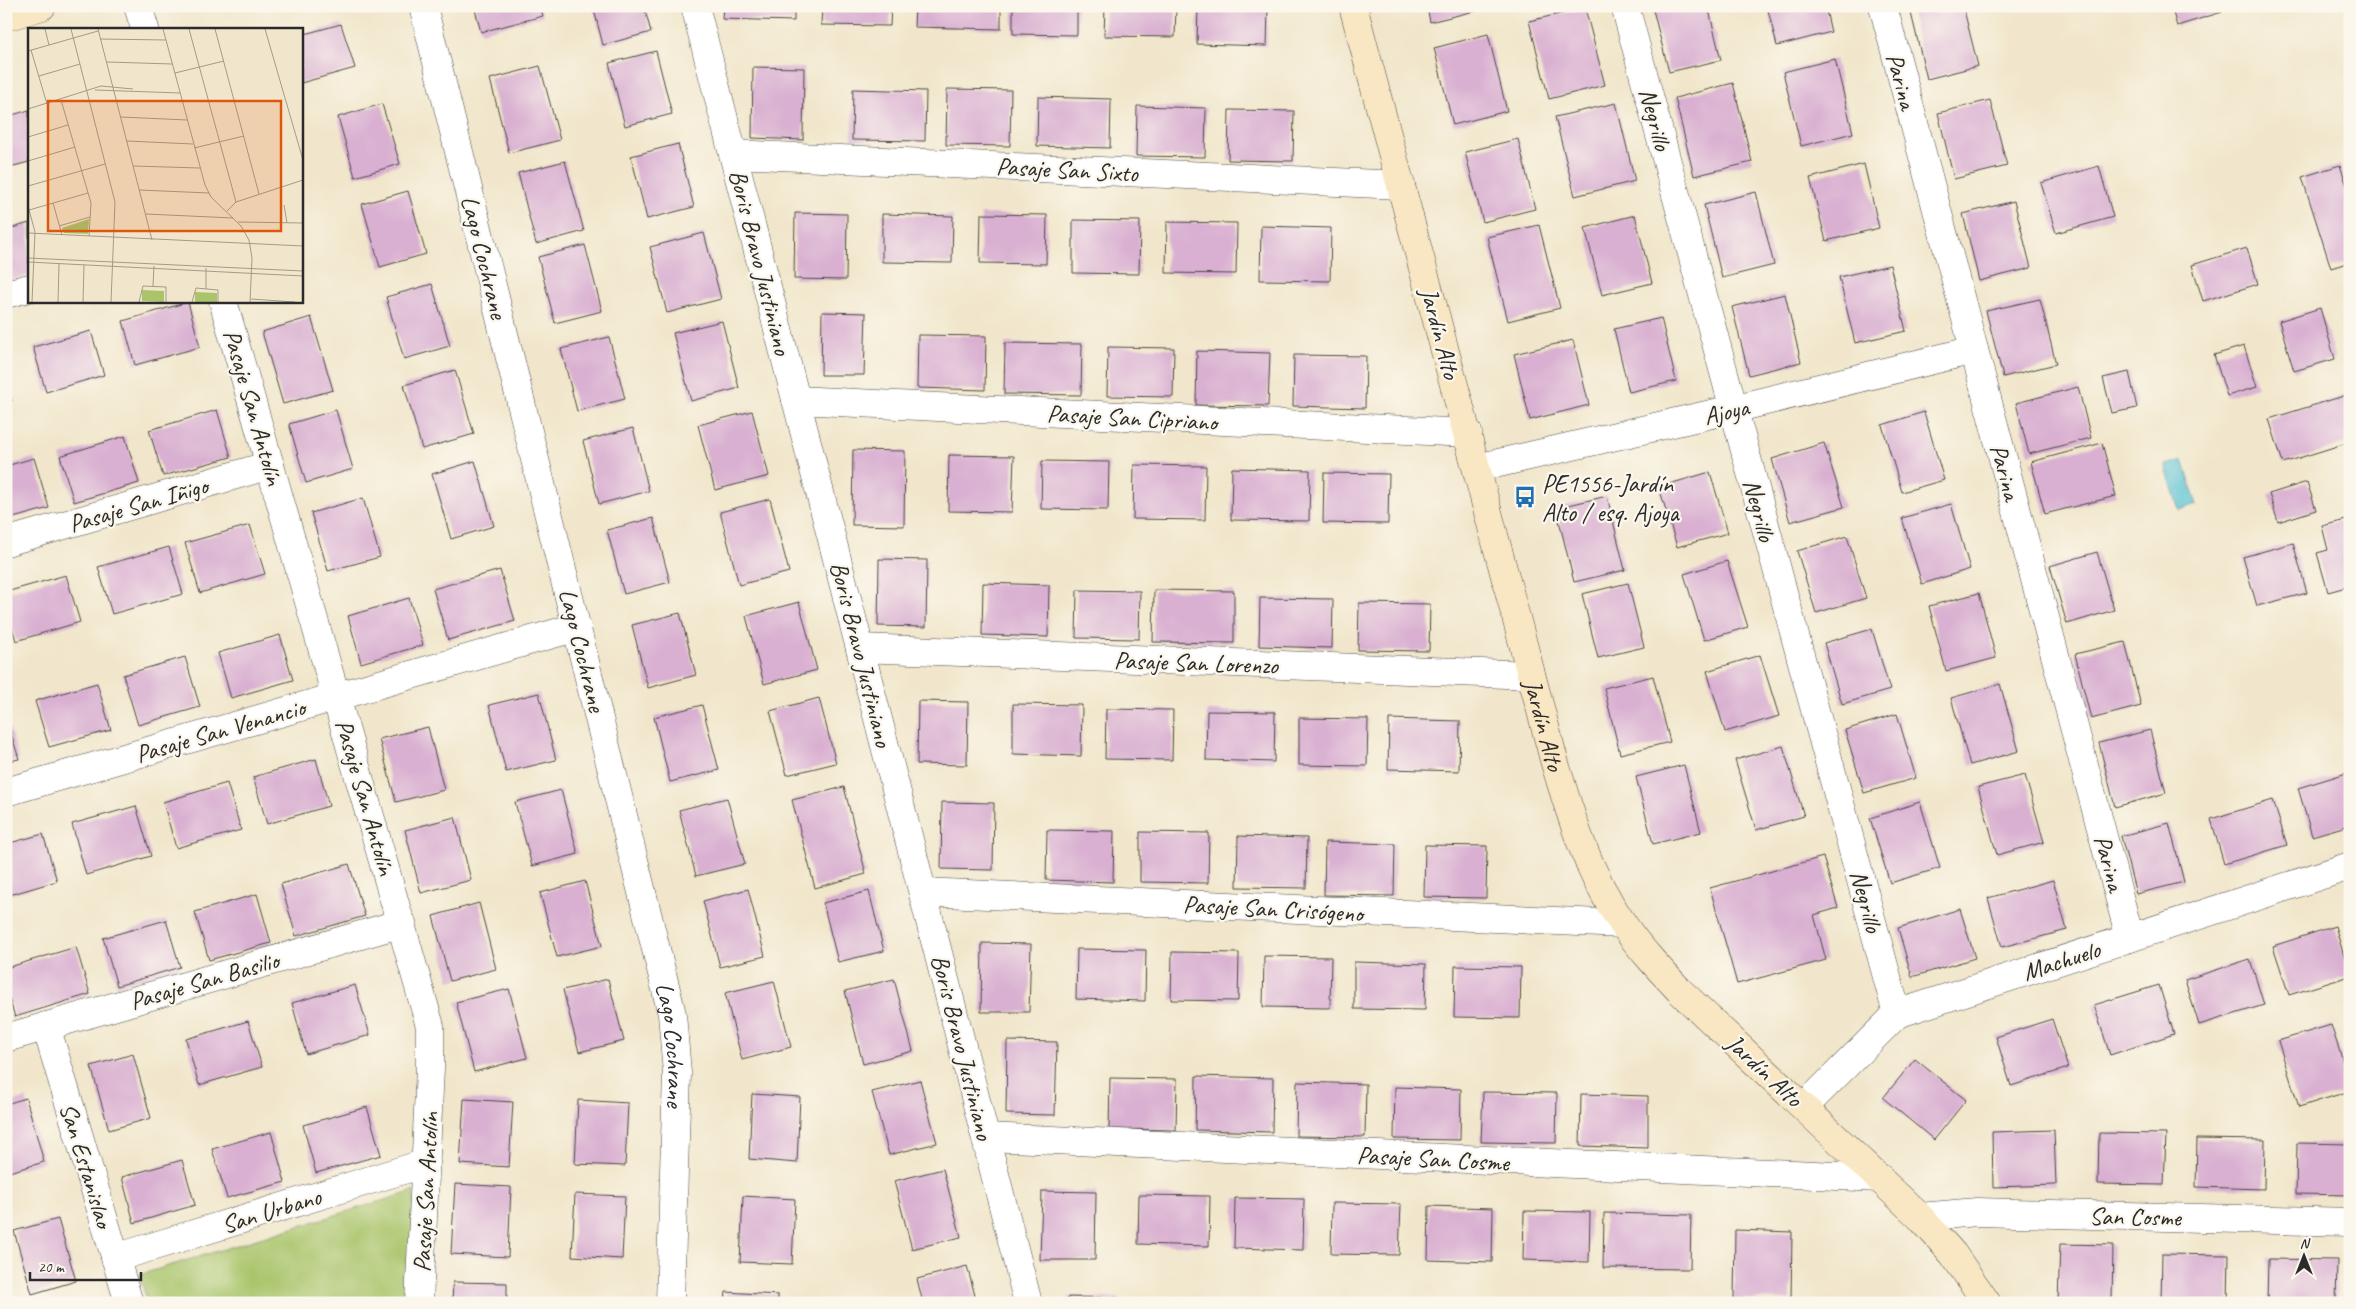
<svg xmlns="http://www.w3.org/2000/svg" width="2356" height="1309" viewBox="0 0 2356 1309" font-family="Caveat,sans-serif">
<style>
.green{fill:#a9c46b;stroke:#6a784b}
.water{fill:#56c1d1;stroke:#40767e}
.building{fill:#d9b0d1}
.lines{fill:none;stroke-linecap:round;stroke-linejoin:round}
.street-casing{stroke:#494743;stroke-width:29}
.secondary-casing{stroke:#494743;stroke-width:29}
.street{stroke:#fff;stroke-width:28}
.secondary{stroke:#f9e7c3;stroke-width:28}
.labels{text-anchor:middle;stroke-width:4.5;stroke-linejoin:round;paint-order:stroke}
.street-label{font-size:25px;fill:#2b2b2b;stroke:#fbf7ec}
.poi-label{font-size:25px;fill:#2b2b2b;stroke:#fbf7ec;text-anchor:start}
.inset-road{fill:none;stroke:#a29b8b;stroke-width:1}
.view{fill:#df570e;fill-opacity:0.15;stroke:#df570e;stroke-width:2.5}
.inset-edge{fill:none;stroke:#2b2b2b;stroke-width:2.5}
</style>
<rect width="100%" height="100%" fill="#fbf7ec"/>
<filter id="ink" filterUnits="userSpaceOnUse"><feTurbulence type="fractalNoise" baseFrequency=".02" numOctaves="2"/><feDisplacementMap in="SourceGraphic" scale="10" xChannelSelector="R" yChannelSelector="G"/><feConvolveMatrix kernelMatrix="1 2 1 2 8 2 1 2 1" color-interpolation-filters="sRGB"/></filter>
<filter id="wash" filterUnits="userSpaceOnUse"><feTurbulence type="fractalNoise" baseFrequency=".0096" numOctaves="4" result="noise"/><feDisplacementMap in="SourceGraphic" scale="20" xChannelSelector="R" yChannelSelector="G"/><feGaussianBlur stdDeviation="1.12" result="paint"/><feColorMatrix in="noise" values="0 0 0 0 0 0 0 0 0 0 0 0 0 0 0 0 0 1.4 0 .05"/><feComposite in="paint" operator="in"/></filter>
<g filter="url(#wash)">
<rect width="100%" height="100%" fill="#f1e6cb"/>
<path class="green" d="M414,1191L409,1303H148L139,1275Z"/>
<path class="water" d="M2183,460L2197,505L2179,510L2165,465Z"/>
<g id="blocks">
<path class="building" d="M474,6H540L543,16L481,32Z
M593,6H644L651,32L603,45Z
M723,6H794V21L722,19Z
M822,6H891L890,26L821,25Z
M915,6H1001V29L914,27Z
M1013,6H1077V35L1013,34Z
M1105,6H1176L1175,37L1104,36Z
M1198,6H1268L1267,46L1197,44Z
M1427,6H1482L1483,9L1430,22Z
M1652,6H1708L1721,60L1669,72Z
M1767,6H1825L1831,32L1777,46Z
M1939,6H1963L1978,66L1927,79L1911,13Z
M2171,6H2220L2222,12L2177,26Z
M1585,8L1605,85L1549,99L1529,21Z
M341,24L355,68L301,83V35Z
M1488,34L1507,111L1453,125L1434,48Z
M656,51L672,114L625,126L609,63Z
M1835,59L1853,133L1801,146L1783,72Z
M540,66L560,140L509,153L490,79Z
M753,67L804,68L803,140L752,138Z
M1733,83L1752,162L1694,176L1675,98Z
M853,89L926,91L925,141L852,140Z
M947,89L1011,90L1010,146L946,145Z
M1038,97L1111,99L1110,148L1037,146Z
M1990,100L2007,166L1954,179L1938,113Z
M1616,103L1635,181L1575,196L1555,117Z
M382,104L400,164L355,177L338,117Z
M1137,106L1206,108L1205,157L1136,156Z
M29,110V162L6,168V117Z
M1229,110L1294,111L1293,161L1228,160Z
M1518,139L1535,209L1483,222L1465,152Z
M678,144L694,207L647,219L631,156Z
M565,161L584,231L536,244L518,173Z
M1864,164L1879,228L1826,241L1810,178Z
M2340,165L2350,195V262L2331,268L2302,177Z
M2099,166L2113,217L2056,233L2041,183Z
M408,191L426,254L380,267L362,204Z
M1756,192L1774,265L1722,278L1704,205Z
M2014,201L2031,268L1979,281L1963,214Z
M795,213L847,214L846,280L794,279Z
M882,214L953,216L952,263L882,262Z
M981,214L1047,215L1046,264L980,263Z
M1635,215L1652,283L1602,295L1585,228Z
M1073,220L1140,221L1139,274L1073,273Z
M1167,222L1237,223L1236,274L1166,273Z
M29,223V275L8,281L6,230Z
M1539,225L1560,308L1508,321L1487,237Z
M1261,226L1331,228L1330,281L1260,280Z
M704,233L721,299L667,313L650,247Z
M585,245L602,311L555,323L538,257Z
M2247,248L2258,284L2203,301L2192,265Z
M1890,265L1906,331L1855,343L1839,277Z
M432,284L450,346L404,359L386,297Z
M1785,294L1801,362L1749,375L1732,307Z
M2040,299L2056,364L2003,377L1986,311Z
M188,302L200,347L135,365L123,321Z
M2320,308L2335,359L2294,371L2279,321Z
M822,312L866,313L864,375H821Z
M311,317L333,390L283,404L262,332Z
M1661,318L1676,381L1629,392L1614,329Z
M722,321L739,388L691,401L673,333Z
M91,331L104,375L46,392L33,347Z
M918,335L986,336L985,390L917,388Z
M609,337L625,399L577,411L561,349Z
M1573,340L1589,405L1530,420L1514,354Z
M1005,343L1082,344L1081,395L1004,394Z
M2244,346L2257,387L2227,396L2214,355Z
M1108,347L1174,348L1173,397L1107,396Z
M1197,351L1270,353L1268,406L1196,405Z
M1294,355L1366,356L1365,408L1293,406Z
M455,370L474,434L422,449L404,385Z
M2129,372L2137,408L2112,413L2103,378Z
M6,384L12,401L6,402Z
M2078,387L2091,438L2029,454L2016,403Z
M2350,394V442L2283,463L2269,419Z
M217,410L231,457L163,476L149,430Z
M336,410L353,469L306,483L289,424Z
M752,411L769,476L715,490L698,425Z
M1924,412L1944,480L1902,492L1882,425Z
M633,428L649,491L599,504L583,441Z
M125,436L139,483L74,502L60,456Z
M1824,443L1844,507L1790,522L1772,459Z
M2102,443L2116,496L2045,514L2031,462Z
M853,450L905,451L904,526L852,525Z
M949,455L1014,456L1012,512L948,511Z
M34,458L49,508L6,520V466Z
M475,461L494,526L451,539L432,474Z
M1042,461L1109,462L1108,510L1041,509Z
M1134,465L1206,466L1205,520L1133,519Z
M1232,468L1310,470L1309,521L1231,520Z
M1710,472L1728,533L1677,547L1659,487Z
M1324,473L1389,474L1388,524L1323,523Z
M2307,482L2316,510L2278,522L2269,494Z
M1607,496L1625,570L1574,582L1556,508Z
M363,498L380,557L328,571L311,513Z
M770,499L789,572L739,585L720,512Z
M1951,504L1970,569L1922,584L1902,518Z
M653,518L670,582L624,594L607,530Z
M2350,519V586L2328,592L2317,553L2328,550L2322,526Z
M250,525L265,574L200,593L185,543Z
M1847,536L1866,598L1816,613L1797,551Z
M2293,543L2307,593L2257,606L2243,557Z
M169,547L183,594L112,614L98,567Z
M2097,552L2114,610L2067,624L2050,566Z
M879,559L927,560L926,627L878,626Z
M1727,561L1748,627L1704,640L1684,574Z
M500,570L515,621L448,640L433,589Z
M66,575L80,622L16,641L6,607V592Z
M983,583L1049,585L1048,637L982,635Z
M1628,583L1644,647L1598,658L1582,594Z
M1077,590L1140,591L1139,639L1076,638Z
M1154,590L1234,591V643L1153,642Z
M1979,593L1996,658L1946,671L1929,606Z
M409,598L423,645L361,663L348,616Z
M1260,598L1333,599L1332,648L1259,646Z
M799,602L817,670L764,684L746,616Z
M1359,603L1430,604L1429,651L1358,650Z
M680,613L696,675L648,688L632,625Z
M1872,629L1890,690L1842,704L1824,643Z
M280,635L293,680L231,698L218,653Z
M2125,642L2141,706L2091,719L2075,654Z
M1760,655L1779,716L1725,732L1707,671Z
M185,657L200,707L138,725L123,675Z
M1653,676L1670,742L1620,754L1604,688Z
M97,683L111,730L49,747L35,701Z
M2000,684L2019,751L1970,765L1951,698Z
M539,693L556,760L506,772L489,705Z
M819,698L836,763L787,775L770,711Z
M918,701L968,702L967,765L917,764Z
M1013,704L1082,705L1081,756L1013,754Z
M702,705L719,770L670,782L654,717Z
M1106,709L1173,710L1172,760L1105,759Z
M1207,711L1275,712L1274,762L1206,760Z
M1897,714L1916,778L1864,793L1845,730Z
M6,717L19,759L6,762Z
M1299,718L1368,719L1367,766L1299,765Z
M1389,719L1460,721L1459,771L1388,769Z
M428,727L444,790L396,802L379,739Z
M2150,730L2166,793L2115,807L2099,743Z
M1783,746L1804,816L1756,830L1735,760Z
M316,759L329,806L267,824L253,777Z
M1684,765L1701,832L1653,844L1636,777Z
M2350,772V825L2312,836L2298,788Z
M2025,775L2044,842L1997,855L1978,787Z
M227,783L241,830L176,848L163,802Z
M844,787L866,874L815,888L792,800Z
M561,790L578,854L532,866L515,802Z
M727,798L745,864L696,876L679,810Z
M2273,800L2287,845L2224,864L2211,819Z
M942,802L994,803L993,870L941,869Z
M1920,802L1940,868L1890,883L1870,818Z
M136,806L151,856L86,875L72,824Z
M455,817L471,880L421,893L405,830Z
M2169,823L2184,882L2136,894L2121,836Z
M1047,830L1114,831L1113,882L1046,880Z
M1140,832L1209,833L1208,883L1140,882Z
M43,834L57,881L6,896V844Z
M1238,836L1307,838L1306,888L1237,887Z
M1325,842L1395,844L1394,896L1324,895Z
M1425,845L1487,846L1486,898L1424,897Z
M1823,857L1838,908L1814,915L1826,960L1737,984L1710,888Z
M349,864L365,916L296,936L281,884Z
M2053,880L2067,930L2002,947L1988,898Z
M585,881L602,946L557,957L540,893Z
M748,889L765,956L720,967L703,901Z
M869,891L884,951L838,962L823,903Z
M257,894L271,943L209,960L195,912Z
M479,903L496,969L450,981L433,916Z
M1960,909L1975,958L1912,977L1898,928Z
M166,920L180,967L117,986L103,938Z
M2335,926L2350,976L2289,995L2273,946Z
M982,943L1031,944L1029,1012H981Z
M76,947L90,994L15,1017L6,988V968Z
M1077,949L1146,950L1145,1001L1076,999Z
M1172,952L1239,953L1238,1001L1171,1000Z
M1264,956L1331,957L1330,1008L1263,1007Z
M2250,959L2264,1005L2199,1025L2185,980Z
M1354,962L1426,964L1425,1010L1354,1009Z
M1455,966L1521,967L1520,1018L1454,1017Z
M608,979L624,1041L579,1052L563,990Z
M894,979L913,1051L863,1064L845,991Z
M774,981L791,1047L742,1060L725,993Z
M355,985L370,1035L306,1054L292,1003Z
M2159,985L2174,1034L2110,1055L2094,1005Z
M509,989L527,1058L474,1072L456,1002Z
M2052,1019L2068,1068L2011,1086L1996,1037Z
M248,1021L262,1067L199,1085L186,1039Z
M2331,1025L2350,1083V1091L2299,1107L2278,1041Z
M1007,1041L1057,1042L1055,1115L1006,1114Z
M133,1054L151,1118L109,1130L91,1066Z
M1915,1059L1966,1100L1934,1140L1883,1098Z
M1196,1076L1273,1078L1272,1132L1195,1130Z
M1110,1078L1177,1079L1176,1130L1109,1129Z
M920,1080L937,1143L889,1155L872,1092Z
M1297,1082L1366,1084L1365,1137L1296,1136Z
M1395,1087L1461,1089L1460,1140L1394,1139Z
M1483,1092L1557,1093L1556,1143L1481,1142Z
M752,1094L800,1097L797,1163L749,1159Z
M1581,1094L1648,1096V1148L1580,1146Z
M26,1098L44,1162L6,1173V1104Z
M464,1099L513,1102L509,1167L460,1164Z
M578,1100L628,1103L625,1166L575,1164Z
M367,1107L381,1155L316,1173L303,1125Z
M2054,1130L2056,1185L1993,1187L1992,1132Z
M271,1132L285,1182L227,1198L212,1149Z
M2099,1133L2166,1134L2164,1185L2098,1184Z
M2197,1139L2265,1140L2264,1189L2196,1187Z
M2297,1143L2350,1144V1195L2296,1194Z
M182,1160L195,1205L134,1223L122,1177Z
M943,1169L961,1237L912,1249L894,1181Z
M455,1184L511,1187L508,1257L451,1254Z
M1042,1191L1096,1192L1095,1260H1040Z
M575,1194L625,1196L622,1259L572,1256Z
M1139,1195L1210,1196L1209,1246L1138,1244Z
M743,1196L795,1199L792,1264L740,1262Z
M1235,1198L1304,1199L1303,1250L1234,1248Z
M1332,1203L1401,1204L1399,1255L1331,1254Z
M1429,1206L1493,1208L1492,1262L1428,1260Z
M1524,1211L1590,1212L1589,1262L1523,1260Z
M1604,1213L1691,1215L1690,1269L1603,1268Z
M58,1219L76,1281L32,1294L14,1231Z
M1735,1230L1792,1232L1791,1300L1734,1299Z
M2060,1244L2113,1245L2112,1303H2058Z
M2162,1254L2229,1255L2228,1303L2161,1302Z
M2268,1259L2337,1260L2336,1303H2267Z
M967,1266L977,1303H923L917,1279Z
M453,1282L507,1283V1303H452Z
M726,1292L778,1295V1303H725Z
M1068,1297L1119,1298V1303H1068Z"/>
</g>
</g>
<g filter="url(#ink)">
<use href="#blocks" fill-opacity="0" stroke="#494743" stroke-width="1"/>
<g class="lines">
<g class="street-casing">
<g id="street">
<path d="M138,6L145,29"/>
<path id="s1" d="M423,6L672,1014L677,1073L670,1303"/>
<path d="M695,6L1028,1303"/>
<path d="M1625,6L1897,1014"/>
<path d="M1883,6L2130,938"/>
<path d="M733,154L1401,185"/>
<path d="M6,294L29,288"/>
<path d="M223,301L430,1026V1068L419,1303"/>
<path d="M796,400L1468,433"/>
<path d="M1477,468L1733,409L1974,350"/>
<path d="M6,542L270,465"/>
<path d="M860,648L1531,675"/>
<path d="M6,792L577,627"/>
<path d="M923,892L1623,924"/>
<path d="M46,1026L129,1303"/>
<path d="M6,1038L402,923"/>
<path d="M1804,1107L1897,1014L2350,866"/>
<path d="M986,1137L1880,1178"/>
<path d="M1920,1217L1977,1212L2350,1222"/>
<path d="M115,1258L426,1163"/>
</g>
</g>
<g class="secondary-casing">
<g id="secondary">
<path id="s2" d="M1353,6L1554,760C1571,817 1588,874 1623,924C1640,949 1661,971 1682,993L1920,1217L1953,1254L1987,1303"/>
<path d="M6,17L42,6"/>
</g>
</g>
<use href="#street" class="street"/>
<use href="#secondary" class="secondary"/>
</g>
</g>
<defs>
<g id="bus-bare" transform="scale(1.725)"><path d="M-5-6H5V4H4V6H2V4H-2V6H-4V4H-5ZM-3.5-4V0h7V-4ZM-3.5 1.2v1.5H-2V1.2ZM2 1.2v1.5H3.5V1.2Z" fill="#1f6fb2" stroke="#fbf7ec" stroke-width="2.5" paint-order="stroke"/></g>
</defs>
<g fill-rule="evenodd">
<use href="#bus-bare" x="1525" y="497"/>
</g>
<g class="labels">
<g class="street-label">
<text transform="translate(1902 81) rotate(75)" y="9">Parina</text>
<text transform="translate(1656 119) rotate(75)" y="9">Negrillo</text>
<text transform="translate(1067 169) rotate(3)" y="9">Pasaje San Sixto</text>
<text transform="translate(485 257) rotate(76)" y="9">Lago Cochrane</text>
<text transform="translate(761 262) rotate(76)" y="9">Boris Bravo Justiniano</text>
<text transform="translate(1441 333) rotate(75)" y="9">Jardín Alto</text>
<text transform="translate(254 407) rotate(74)" y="9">Pasaje San Antolín</text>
<text transform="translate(1726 411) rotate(-13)" y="9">Ajoya</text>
<text transform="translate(1132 417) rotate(3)" y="9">Pasaje San Cipriano</text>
<text transform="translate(2006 472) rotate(75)" y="9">Parina</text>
<text transform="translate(138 504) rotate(-16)" y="9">Pasaje San Iñigo</text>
<text transform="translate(1760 510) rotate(75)" y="9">Negrillo</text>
<text transform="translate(583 650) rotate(76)" y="9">Lago Cochrane</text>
<text transform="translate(862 654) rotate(76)" y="9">Boris Bravo Justiniano</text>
<text transform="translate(1196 662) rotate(2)" y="9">Pasaje San Lorenzo</text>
<text dy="9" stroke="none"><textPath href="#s2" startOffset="744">Jardín Alto</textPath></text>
<text transform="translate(220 730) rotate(-16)" y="9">Pasaje San Venancio</text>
<text transform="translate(366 797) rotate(74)" y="9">Pasaje San Antolín</text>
<text transform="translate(2110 863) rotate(75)" y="9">Parina</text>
<text transform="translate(1867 901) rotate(75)" y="9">Negrillo</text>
<text transform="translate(1273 908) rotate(3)" y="9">Pasaje San Crisógeno</text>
<text transform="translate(2061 960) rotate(-18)" y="9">Machuelo</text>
<text transform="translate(204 980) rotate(-16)" y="9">Pasaje San Basilio</text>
<text dy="9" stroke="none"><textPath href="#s1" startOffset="1069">Lago Cochrane</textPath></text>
<text transform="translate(963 1047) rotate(76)" y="9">Boris Bravo Justiniano</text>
<text transform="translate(1765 1070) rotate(43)" y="9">Jardín Alto</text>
<text transform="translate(1433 1158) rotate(3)" y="9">Pasaje San Cosme</text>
<text transform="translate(87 1165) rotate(73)" y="9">San Estanislao</text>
<text transform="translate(425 1192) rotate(-87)" y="9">Pasaje San Antolín</text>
<text transform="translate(271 1210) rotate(-17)" y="9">San Urbano</text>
<text transform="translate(2135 1216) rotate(1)" y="9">San Cosme</text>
</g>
<g class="poi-label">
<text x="1542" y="492">PE1556-Jardín<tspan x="1542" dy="29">Alto / esq. Ajoya</tspan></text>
</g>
</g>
<g transform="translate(28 28)">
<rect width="275" height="275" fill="#f1e6cb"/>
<path d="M61,191L60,206L36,205L34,200ZM114,262L136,263V274L114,273ZM167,264L189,265V274H167Z" fill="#a9c46b"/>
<path class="inset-road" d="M17,1L21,17M43,1L87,174L83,274M70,1L124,212M135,1L177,157L183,169L213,198L221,212L224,230L222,274M161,1L208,174M187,1L231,166M237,1L275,132M72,11L138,12M3,22L19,76M0,23L70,3M79,34L144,36M147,45L196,33M11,48L52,36M67,62L152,65M33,72L63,175L61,208M0,81L73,58L105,61M93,89L159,92M0,109L40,97M99,113L165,116M166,120L216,108M0,133L47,119M105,138L172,140M0,158L77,136M111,162L181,165M25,175L34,207M256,177L259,195M0,178L7,204L4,274M1,182L60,165M199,183L208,174L275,152M118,186L205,190M210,194L275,195M31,198L62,189M0,205L275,218M0,230L275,243M0,234L275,248M125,258L126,238M178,261V240M223,271L267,274M30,274L31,236M55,274L56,237M111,274L115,258L138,259V274M164,274L168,260L190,262V274"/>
<path class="view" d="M20,73H253V203H20Z"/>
<rect width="275" height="275" class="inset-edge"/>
</g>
<rect width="2356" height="1309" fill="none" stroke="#fbf7ec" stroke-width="25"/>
<g transform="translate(2304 1256)" stroke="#fbf7ec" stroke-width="4" paint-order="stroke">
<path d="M0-4L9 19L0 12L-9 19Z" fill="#2b2b2b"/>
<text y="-8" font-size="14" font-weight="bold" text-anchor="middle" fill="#2b2b2b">N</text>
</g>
<path d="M30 1272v8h111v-8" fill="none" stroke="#2b2b2b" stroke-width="2.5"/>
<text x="38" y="1272" font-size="15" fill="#2b2b2b" stroke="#fbf7ec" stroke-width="4" paint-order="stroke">20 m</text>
</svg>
